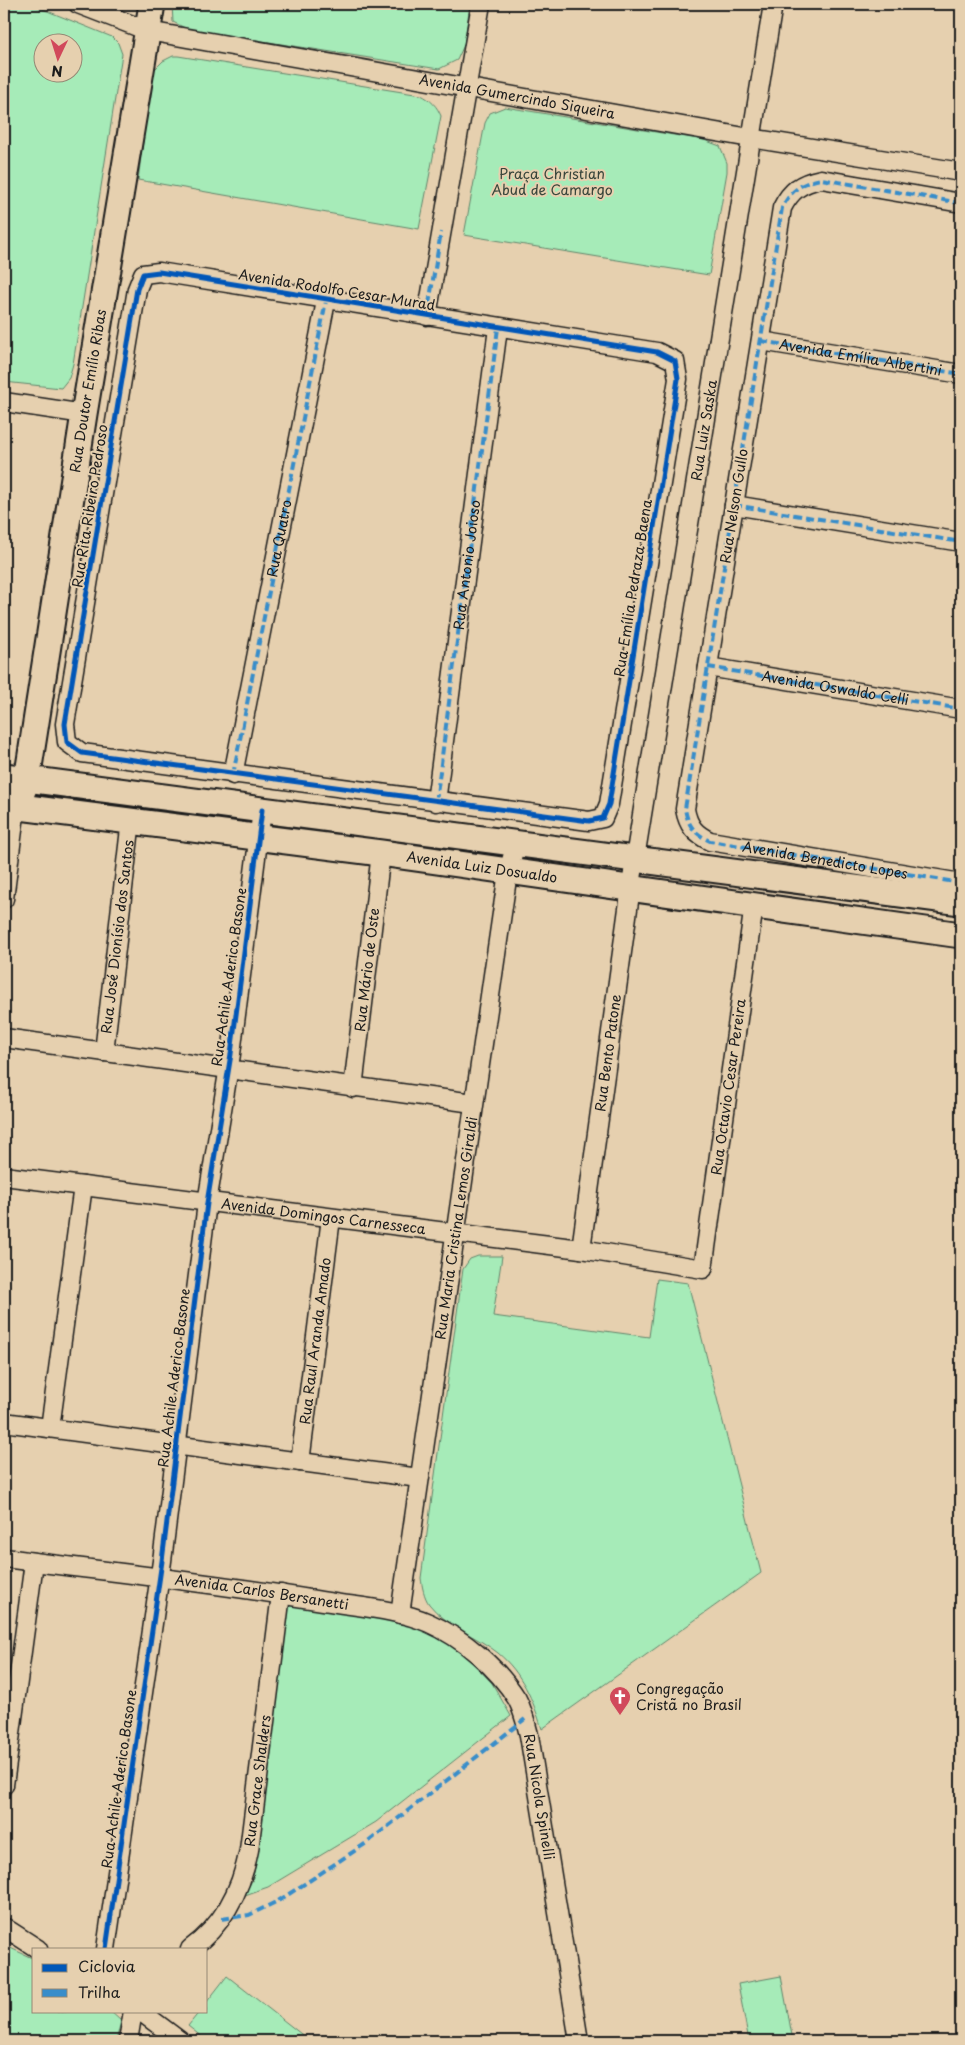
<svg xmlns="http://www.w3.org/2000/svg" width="965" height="2045" viewBox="0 0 965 2045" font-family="'Playpen Sans',sans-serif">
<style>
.green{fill:#a6ebb8;stroke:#61846a;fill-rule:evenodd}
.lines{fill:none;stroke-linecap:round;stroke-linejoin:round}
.street-casing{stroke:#1c1c1c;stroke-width:21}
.secondary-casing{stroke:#1c1c1c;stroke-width:29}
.street{stroke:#e6d0af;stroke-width:18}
.secondary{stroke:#e6d0af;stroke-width:25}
.quiet{stroke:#388dca;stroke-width:4;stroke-dasharray:8 4;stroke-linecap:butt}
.cycleway-casing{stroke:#e6d0af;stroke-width:8}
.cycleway{stroke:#0057b8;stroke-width:5}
.labels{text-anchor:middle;stroke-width:4;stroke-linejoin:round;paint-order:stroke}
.street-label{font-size:14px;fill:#1c1c1c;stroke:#e6d0af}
.park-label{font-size:14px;fill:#38453b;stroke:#e6d0af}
.poi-label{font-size:14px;fill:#1c1c1c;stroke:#e6d0af;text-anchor:start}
</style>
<rect width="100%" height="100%" fill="#e6d0af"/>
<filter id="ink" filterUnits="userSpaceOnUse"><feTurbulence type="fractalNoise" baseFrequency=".02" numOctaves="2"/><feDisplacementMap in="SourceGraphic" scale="10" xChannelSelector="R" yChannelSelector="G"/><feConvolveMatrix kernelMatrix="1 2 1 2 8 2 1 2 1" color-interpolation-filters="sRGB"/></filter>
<g filter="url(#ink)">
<path class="green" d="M4,4H30L112,37L118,43L122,54L73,364L69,378L61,388L4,382ZM72,42V72H42V42Z
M172,4H470L464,45L457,60L439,69L187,29L173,22Z
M173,56H178L421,95C431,100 437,106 441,116L419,229L138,180L152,72L163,61Z
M505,107L704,140L720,146L727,163V172L709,275L464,235L485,123L490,113Z
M478,1256H502L493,1316L649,1337L657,1279L688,1283L761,1573L542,1729C533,1700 522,1673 498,1653C477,1636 446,1626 429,1604C424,1597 422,1586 421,1578L463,1269L470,1259Z
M287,1602L411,1624L437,1635L468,1658L492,1683L511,1716L376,1822L268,1887L242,1896L252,1881L256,1863Z
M4,1945L34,1959V2011H110L121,2021L116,2041H4Z
M227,1976L310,2041H207L188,2026L200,2011H206V2003Z
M781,1976L793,2041H749L738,1984Z"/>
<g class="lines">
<g class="street-casing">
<g id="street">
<path id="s1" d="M78,4L148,31L750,138L961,172"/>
<path d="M961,203L821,179C801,183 791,190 782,208L685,809C688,826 695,834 710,841L961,883"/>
<path d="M159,272L657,352L675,361L678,379L609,804L603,818L589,821L82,753L67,742L65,724L137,289L143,274Z"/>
<path d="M427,316L481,4"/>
<path id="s2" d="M761,341L961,374"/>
<path d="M4,402L84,414"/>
<path d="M734,505L961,542"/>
<path id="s3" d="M708,667L961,709"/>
<path d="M233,775L326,301"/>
<path id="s4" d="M436,802L498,328"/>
<path d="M4,899L16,807"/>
<path d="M4,1038L473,1103"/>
<path id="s5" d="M104,1052L131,820"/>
<path id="s6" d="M353,1088L381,853"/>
<path id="s7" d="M4,1176L581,1249L703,1269L754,905"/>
<path id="s8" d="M581,1249L635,858L773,4"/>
<path d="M4,1422L419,1478"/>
<path d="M50,1428L83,1186"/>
<path id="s9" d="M300,1462L331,1218"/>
<path id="s10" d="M4,1558C110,1572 217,1583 322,1601C357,1607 397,1609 429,1623C463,1638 498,1668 517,1699C523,1710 526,1723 529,1735L579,2041"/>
<path id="s11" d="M400,1614L508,872L516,843"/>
<path d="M4,1785L34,1562"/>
<path d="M4,1927L38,1949"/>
<path d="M106,1949L162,1561L207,1203L231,1054L262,810"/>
<path id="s12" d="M190,1949C224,1925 241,1891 249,1850L281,1594"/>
<path d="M140,2011L180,2041"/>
<path d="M128,2041L133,2011"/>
</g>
</g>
<g class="secondary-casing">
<g id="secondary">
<path d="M4,776L961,902"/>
<path id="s13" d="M21,795L27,780L84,414L152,4"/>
<path id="s14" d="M4,805L381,853L961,935"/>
</g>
</g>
<use href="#street" class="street"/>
<use href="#secondary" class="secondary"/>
<g class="quiet">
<path id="s15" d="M961,203L821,179C801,183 791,190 782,208L685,809C688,826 695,834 710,841L961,883"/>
<path d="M427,316L441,232"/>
<path d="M761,341L961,374"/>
<path d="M734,505L961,542"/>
<path d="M708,667L961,709"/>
<path id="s16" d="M233,775L326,301"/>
<path d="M436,802L498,328"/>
<path d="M222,1919L249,1915L278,1901L309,1881L368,1842L525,1719"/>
</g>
<g class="cycleway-casing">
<path id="cycleway" d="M159,272L657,352L675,361L678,379L609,804L603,818L589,821L82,753L67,742L65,724L137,289L143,274Z
M106,1949L162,1561L207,1203L231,1054L262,810"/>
</g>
<use href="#cycleway" class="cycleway"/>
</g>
</g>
<defs>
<g id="church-pin" transform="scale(1.125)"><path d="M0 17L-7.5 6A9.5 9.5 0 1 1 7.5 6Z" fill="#d1495b" stroke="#e6d0af"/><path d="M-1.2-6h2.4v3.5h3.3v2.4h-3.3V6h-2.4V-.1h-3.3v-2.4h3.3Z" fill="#fff"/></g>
</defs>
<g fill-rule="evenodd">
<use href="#church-pin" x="620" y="1697"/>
</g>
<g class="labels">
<g class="street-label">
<text dy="5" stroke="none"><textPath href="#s1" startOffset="450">Avenida Gumercindo Siqueira</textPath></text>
<text transform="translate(337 290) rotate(9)" y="5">Avenida Rodolfo Cesar Murad</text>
<text dy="5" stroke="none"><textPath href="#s2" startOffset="101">Avenida Emília Albertini</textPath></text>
<text dy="5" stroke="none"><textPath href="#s13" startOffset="410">Rua Doutor Emílio Ribas</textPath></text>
<text dy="5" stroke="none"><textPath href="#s8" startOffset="828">Rua Luiz Saska</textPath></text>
<text transform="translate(90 506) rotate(-81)" y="5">Rua Rita Ribeiro Pedroso</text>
<text transform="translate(734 506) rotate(-81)" y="5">Rua Nelson Gullo</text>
<text dy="5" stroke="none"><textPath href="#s16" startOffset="241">Rua Quatro</textPath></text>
<text dy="5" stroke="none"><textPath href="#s4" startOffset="239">Rua Antonio Joioso</textPath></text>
<text transform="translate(633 588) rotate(-81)" y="5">Rua Emília Pedraza Baena</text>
<text dy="5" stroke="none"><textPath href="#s3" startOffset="129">Avenida Oswaldo Celli</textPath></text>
<text dy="5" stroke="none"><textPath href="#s15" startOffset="961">Avenida Benedicto Lopes</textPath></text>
<text dy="5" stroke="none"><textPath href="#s14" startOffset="482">Avenida Luiz Dosualdo</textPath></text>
<text dy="5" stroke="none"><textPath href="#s5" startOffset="116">Rua José Dionísio dos Santos</textPath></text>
<text dy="5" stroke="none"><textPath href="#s6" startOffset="119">Rua Mário de Oste</textPath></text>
<text transform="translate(229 977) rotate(-82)" y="5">Rua Achile Aderico Basone</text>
<text dy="5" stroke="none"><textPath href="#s8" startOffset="198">Rua Bento Patone</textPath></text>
<text dy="5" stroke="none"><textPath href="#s7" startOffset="889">Rua Octavio Cesar Pereira</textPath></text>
<text dy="5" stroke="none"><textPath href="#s7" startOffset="322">Avenida Domingos Carnesseca</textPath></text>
<text dy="5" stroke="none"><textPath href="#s11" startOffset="390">Rua Maria Cristina Lemos Giraldi</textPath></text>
<text dy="5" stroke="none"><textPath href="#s9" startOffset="122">Rua Raul Aranda Amado</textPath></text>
<text transform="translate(174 1378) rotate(-83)" y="5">Rua Achile Aderico Basone</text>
<text dy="5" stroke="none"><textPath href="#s10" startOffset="260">Avenida Carlos Bersanetti</textPath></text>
<text transform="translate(119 1779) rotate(-82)" y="5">Rua Achile Aderico Basone</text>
<text dy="5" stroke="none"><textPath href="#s12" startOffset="188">Rua Grace Shalders</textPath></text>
<text dy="5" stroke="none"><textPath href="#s10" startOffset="649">Rua Nicola Spinelli</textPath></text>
</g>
<g class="park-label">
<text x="552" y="179">Praça Christian<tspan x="552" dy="16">Abud de Camargo</tspan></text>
</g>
<g class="poi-label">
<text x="636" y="1694">Congregação<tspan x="636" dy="16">Cristã no Brasil</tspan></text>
</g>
</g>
<rect width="965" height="2045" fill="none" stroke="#e6d0af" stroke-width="20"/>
<rect x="10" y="10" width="945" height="2025" fill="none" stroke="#1c1c1c" stroke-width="2" filter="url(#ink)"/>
<rect x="32" y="1948" width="175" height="65" fill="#e6d0af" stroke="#958874"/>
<rect x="42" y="1964" width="25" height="8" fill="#0057b8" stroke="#958874"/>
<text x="78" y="1972" font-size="15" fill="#1c1c1c">Ciclovia</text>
<rect x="42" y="1989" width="25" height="8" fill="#388dca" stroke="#958874"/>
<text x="78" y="1998" font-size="15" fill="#1c1c1c">Trilha</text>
<g transform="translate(58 58) rotate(184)"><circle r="24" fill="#e6d0af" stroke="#958874"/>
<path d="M0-4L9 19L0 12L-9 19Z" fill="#d1495b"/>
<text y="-8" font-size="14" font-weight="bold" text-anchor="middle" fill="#1c1c1c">N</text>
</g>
</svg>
